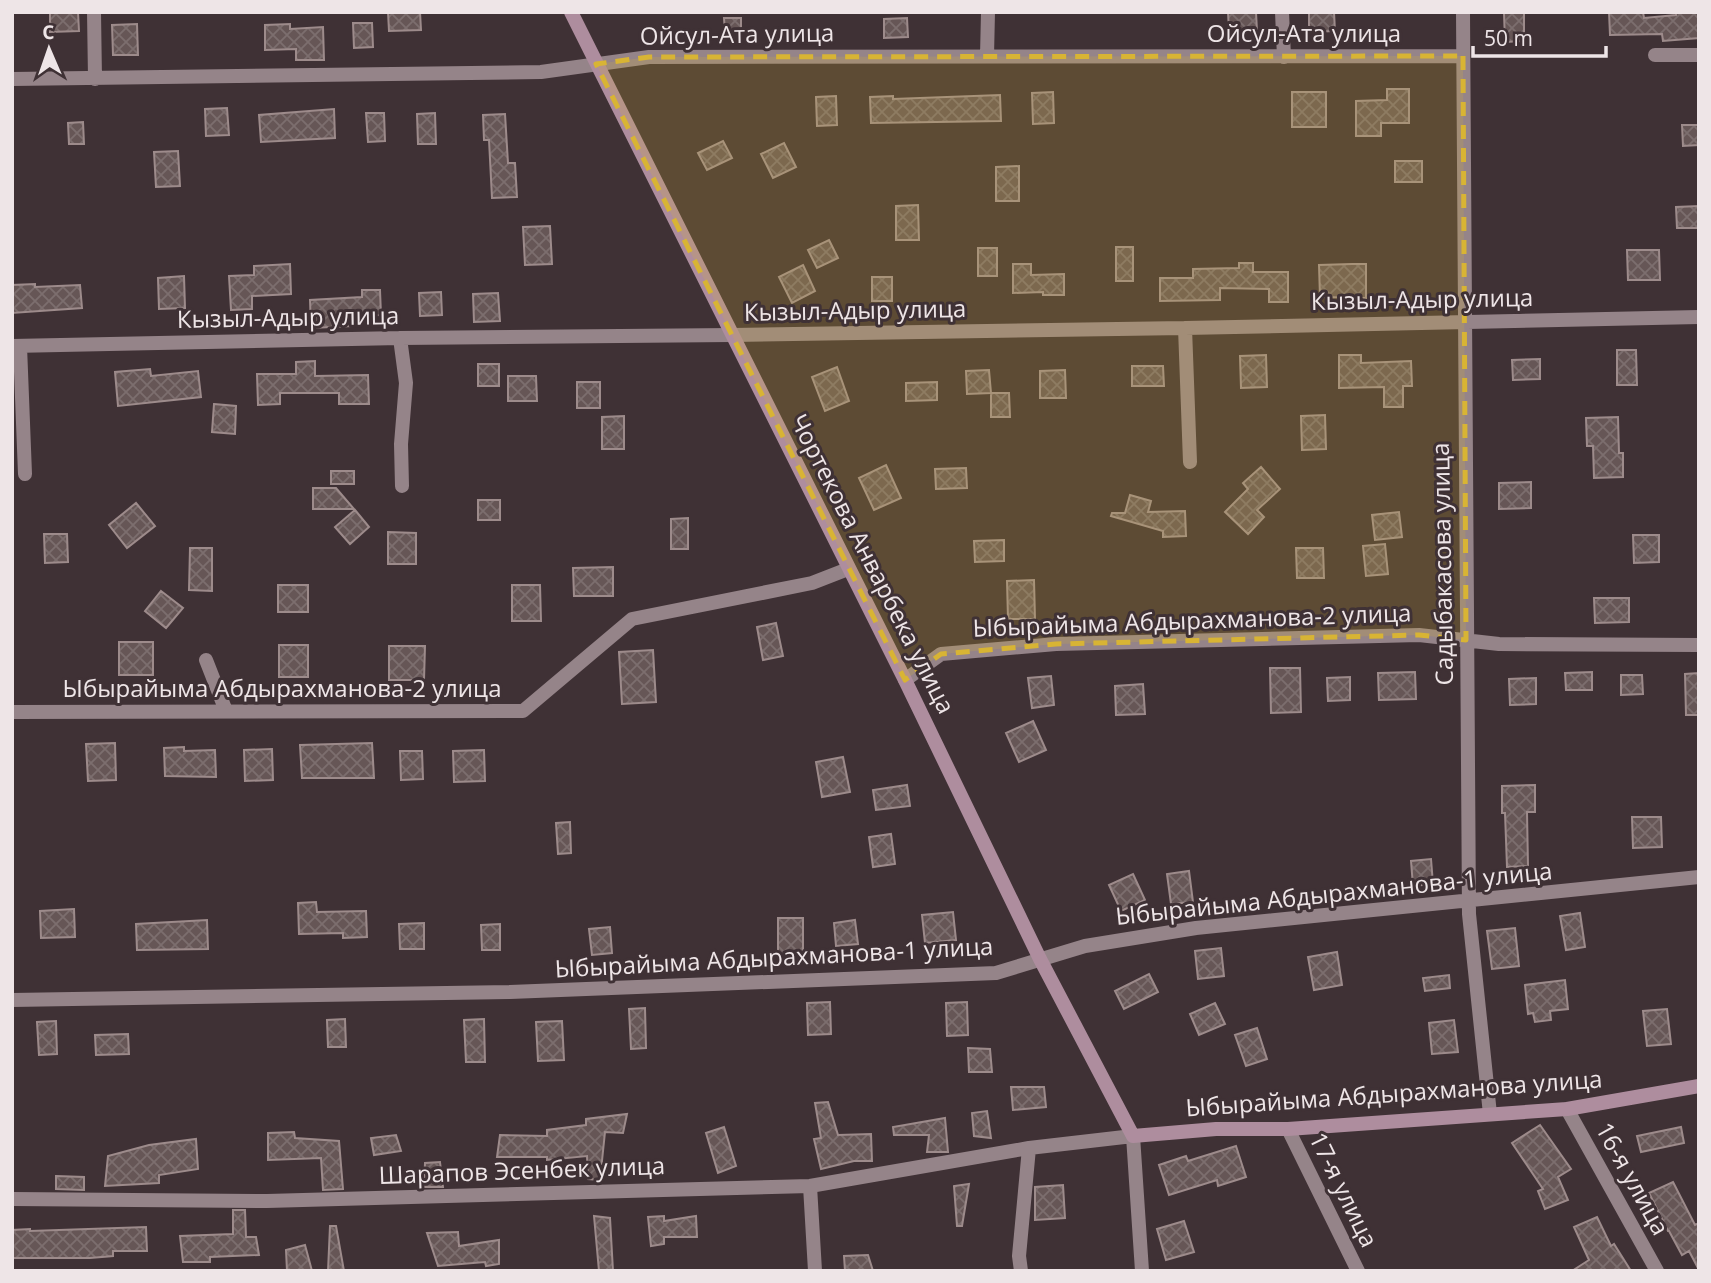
<svg xmlns="http://www.w3.org/2000/svg" width="1711" height="1283" viewBox="0 0 1711 1283" font-family="'Open Sans',sans-serif">
<style>
.building{fill:url(#building-cross-hatch);stroke:#9d8b8b;stroke-width:2}
.lines{fill:none;stroke-linecap:round;stroke-linejoin:round}
.street{stroke:#958489;stroke-width:14}
.secondary{stroke:#ae8d9e;stroke-width:14}
.marked{fill:#d8b434;fill-opacity:0.2;stroke:#d8b434;stroke-width:5;stroke-dasharray:14 9;stroke-linejoin:round}
.labels{text-anchor:middle;stroke-width:6;stroke-linejoin:round;paint-order:stroke}
.street-label{font-size:24px;fill:#eee5e7;stroke:#3f3135}
</style>
<defs>
<pattern id="building-cross-hatch" width="8" height="8" patternUnits="userSpaceOnUse" patternTransform="scale(1.75)"><rect width="8" height="8" fill="#665656"/><path d="M0 0l8 8M0 8l8-8" fill="none" stroke="#7c6e6e"/></pattern>
</defs>
<rect width="100%" height="100%" fill="#3f3135"/>
<path class="building" d="M50,12H78L79,31L50,32Z
M388,12H420L421,30L389,31Z
M1228,12H1256L1257,31L1229,32Z
M1309,12H1334L1335,31L1309,32Z
M1609,12H1643L1644,18L1676,15V12H1699V38L1663,41L1662,34L1610,35Z
M1504,13H1524V41L1505,42Z
M724,18H741V33H725Z
M907,18L908,37L884,38V19Z
M353,23H372L373,47L354,48Z
M137,24L138,55H113L112,25Z
M290,24V29L323,27L324,60H296V49L265,50V25Z
M1387,89H1409V123H1381V136H1356V101L1387,100Z
M1053,92L1054,123L1033,124L1032,93Z
M1292,92H1326V127H1292Z
M1000,95L1001,121L871,123L870,97L893,96V99Z
M836,96L837,125L817,126L816,97Z
M227,108L229,135L206,136L205,109Z
M334,109L335,138L261,142L259,115Z
M366,113H384L385,141L368,142Z
M435,113L436,144H418L417,114Z
M505,114L508,163H515L517,197L492,198L489,140H484L483,115Z
M83,122L84,144H69L68,123Z
M1682,125H1699V145L1683,146Z
M723,141L732,158L707,170L698,153Z
M784,143L796,167L773,178L761,154Z
M178,151L180,186L156,187L154,152Z
M1395,161H1422V182H1395Z
M1019,166V201H996V167Z
M918,205L919,240H896V206Z
M1699,206V228H1677L1676,207Z
M550,226L552,264L525,265L523,227Z
M829,240L838,258L817,268L808,250Z
M1116,247H1133V281H1116Z
M978,248H997V276H978Z
M1627,250H1659L1660,280H1628Z
M1239,263H1253V272H1288V302H1269V289L1220,288V300L1160,301V278H1193V269L1239,268Z
M290,264L291,294L252,296V309L231,310L229,276L254,275V266Z
M1013,264H1031V275L1064,274V295H1043V292L1013,293Z
M1352,264H1366V298L1320,297L1319,265Z
M803,265L815,291L792,303L779,277Z
M184,276L185,308L159,309L158,278Z
M872,277H892V301H872Z
M35,284V287L80,285L82,308L12,313V285Z
M362,290H380L381,315L353,316V326L311,328L310,300L362,297Z
M441,292L442,315L420,316L419,293Z
M498,293L500,321L474,322L473,294Z
M1617,350H1636L1637,385H1617Z
M1266,355L1267,387L1241,388L1240,356Z
M1339,355H1361V363L1411,361L1412,386H1403V407H1384V387L1339,388Z
M1540,359V379L1513,380L1512,360Z
M315,361V376L368,375L369,404H339V393H280V404L258,405L257,374H296V362Z
M478,364H499V386H478Z
M1132,366H1163L1164,386H1132Z
M837,367L849,401L825,411L812,377Z
M150,369L151,376L198,371L201,397L118,406L115,372Z
M989,370L991,393L967,394L966,371Z
M1065,370L1066,398H1040V371Z
M508,376H536L537,401H508Z
M577,382H600V408H577Z
M937,382V400L906,401V383Z
M991,393H1009L1010,417H991Z
M214,404L236,406L235,434L212,432Z
M1325,415L1326,449L1302,450L1301,416Z
M624,416V449H602V417Z
M1618,417L1619,453H1623V477L1594,478L1593,446H1587L1586,418Z
M886,465L901,498L874,510L859,478Z
M1261,467L1280,489L1257,510L1264,517L1248,534L1225,512L1248,489L1243,483Z
M966,468L967,488L936,489L935,469Z
M331,471H354V484H331Z
M1531,482V508L1499,509V483Z
M313,488H336L354,509H313Z
M1130,495L1151,501L1148,512L1185,511L1186,536L1163,537V531L1111,516L1112,513H1125Z
M478,500H500V520H478Z
M136,503L155,526L127,548L109,525Z
M355,510L369,527L350,544L335,527Z
M1399,512L1402,537L1375,540L1372,515Z
M688,518V549H671V519Z
M388,532L416,533V564H388Z
M44,534H67L68,562L45,563Z
M1633,535H1659V562L1634,563Z
M1004,540V561L975,562L974,541Z
M1385,544L1388,574L1366,576L1363,546Z
M190,548H212V591L189,590Z
M1296,548H1323L1324,578H1297Z
M613,567V596H574L573,568Z
M1034,580L1035,619H1008L1007,581Z
M278,585H308V612H278Z
M512,585H540L541,621H512Z
M161,591L183,608L166,628L145,611Z
M1594,598H1629V622L1595,623Z
M776,623L783,656L763,660L757,627Z
M119,642H153V675H119Z
M279,645H308V677H279Z
M389,646H425L424,680H389Z
M653,650L656,702L622,704L619,652Z
M1270,668H1300L1301,712L1271,713Z
M1415,672L1416,699L1379,700L1378,673Z
M1592,672V690H1566L1565,673Z
M1699,673V715H1686L1685,674Z
M1621,675H1642L1643,694L1621,695Z
M1051,676L1054,705L1032,708L1028,678Z
M1350,677V700L1328,701L1327,678Z
M1536,678V704L1510,705L1509,679Z
M1143,684L1145,714L1116,715L1115,686Z
M1033,721L1046,750L1019,762L1006,733Z
M115,743L116,780L88,781L86,744Z
M372,743L374,778H302L300,745Z
M184,747V751L215,750L216,777L165,776L164,748Z
M272,749L273,780L245,781L244,750Z
M484,750L485,781L454,782L453,751Z
M400,751H422L423,779L401,780Z
M843,757L850,792L822,797L816,762Z
M907,785L910,806L876,810L873,790Z
M1535,785V812H1527L1528,866L1507,867L1505,813H1502V786Z
M1632,817H1661L1662,847L1633,848Z
M570,822L571,853L558,854L556,823Z
M891,834L895,864L873,867L869,837Z
M1431,859L1433,884L1413,886L1411,861Z
M1189,871L1193,902L1171,904L1167,874Z
M1133,874L1145,900L1121,911L1109,885Z
M316,902L317,912L366,911L367,937L343,938V933L299,934L298,903Z
M74,909L75,937L41,938L40,911Z
M953,912L956,940L925,943L922,915Z
M1580,913L1585,947L1566,950L1560,916Z
M778,918H803V952L778,953Z
M207,920L208,949L137,950L136,924Z
M855,920L858,944L836,946L834,923Z
M424,923V949H400L399,924Z
M500,924V950H482L481,925Z
M610,927L612,953L592,955L589,929Z
M1515,928L1519,966L1492,969L1487,931Z
M1221,948L1224,976L1198,979L1195,951Z
M1337,952L1342,985L1314,990L1308,957Z
M1149,974L1158,992L1124,1009L1115,991Z
M1449,975L1450,988L1425,991L1423,978Z
M1565,980L1568,1009L1550,1011L1551,1020L1535,1022L1533,1013L1528,1014L1525,985Z
M830,1002L831,1034L808,1035L807,1003Z
M967,1002L968,1035L947,1036L946,1003Z
M1215,1003L1225,1024L1199,1035L1190,1014Z
M645,1008L646,1048L631,1049L629,1009Z
M1667,1009L1671,1044L1647,1046L1643,1011Z
M345,1019L346,1047H328L327,1020Z
M484,1019L485,1062H466L464,1020Z
M1454,1020L1458,1052L1432,1054L1429,1023Z
M56,1021L57,1054L39,1055L37,1022Z
M562,1021L564,1060L538,1061L536,1022Z
M1257,1028L1267,1059L1246,1066L1235,1035Z
M128,1034L129,1054L96,1055L95,1035Z
M968,1048L990,1049L992,1072H969Z
M1011,1087H1044L1046,1107L1013,1110Z
M828,1102L838,1135L871,1134L872,1161H854L821,1169L814,1139L821,1138L815,1103Z
M987,1111L991,1138L974,1136L972,1113Z
M627,1114L623,1133L605,1132L600,1180L588,1179L587,1156L547,1160V1157H497L500,1135L547,1136V1130L586,1125V1119Z
M945,1118L948,1152H927L929,1135H894L893,1127Z
M1540,1125L1571,1169L1558,1177L1568,1200L1545,1209L1538,1191L1543,1189L1512,1143Z
M724,1127L736,1166L718,1173L706,1133Z
M1681,1127L1684,1143L1641,1152L1637,1136Z
M294,1132L295,1138L339,1141L343,1189L323,1190L321,1158L268,1160V1133Z
M396,1135L401,1151L374,1155L371,1138Z
M196,1139L198,1169L159,1175V1183L105,1186L108,1156L149,1145Z
M1236,1146L1246,1177L1218,1186L1217,1180L1169,1195L1159,1165L1186,1156L1188,1161Z
M440,1162L443,1187H424L425,1163Z
M56,1176L84,1177V1190L56,1189Z
M1673,1182L1695,1225L1699,1223V1270L1689,1251L1682,1255L1669,1231H1668L1649,1193Z
M969,1184L962,1226H957L954,1186Z
M1063,1185L1065,1218L1035,1220V1187Z
M233,1210H245L246,1237H256L259,1255L210,1257V1262H183L180,1236L233,1234Z
M594,1216L610,1218L613,1271H599Z
M664,1216V1221L696,1216L697,1237H664V1244L651,1246L648,1217Z
M1597,1217L1611,1246L1614,1244L1631,1271H1572L1589,1260L1574,1227Z
M1184,1221L1194,1252L1166,1260L1157,1229Z
M330,1226H336L344,1271H328Z
M146,1227L147,1251H113V1256L90,1258H12V1230L30,1229V1231Z
M458,1232L459,1246L499,1240V1264L486,1266L485,1262L438,1266L427,1233Z
M305,1245L312,1271H287L286,1250Z
M868,1255L873,1271H845L844,1256Z"/>
<g class="lines">
<path class="street" d="M94,12L95,79
M1282,12L1284,57
M1463,12L1469,914L1490,1114
M1655,55H1699
M987,56L988,12
M12,79L541,72L649,57L1463,56
M1185,328L1190,462
M400,338L406,383L401,444L402,486
M12,346L400,338L732,335L1185,328L1699,317
M20,346L25,474
M206,660L226,711
M905,680L941,654L1056,644L1419,635L1499,644L1699,645
M12,712L523,711L632,619L812,583L848,569
M12,1000L510,992L996,973L1085,946L1196,928L1699,877
M1567,1109L1657,1271
M1288,1129L1358,1271
M810,1186L815,1271
M12,1199L267,1201L810,1186L1029,1148L1133,1136L1142,1271
M1021,1271L1019,1256L1029,1148"/>
<path class="secondary" d="M571,12L905,680L1040,959L1133,1136L1216,1129H1288L1567,1109L1699,1086"/>
</g>
<path class="marked" d="M1463,56L1466,640L1419,635L1056,644L941,654L905,680L596,64L649,57Z"/>
<g class="labels">
<g class="street-label">
<text x="1304" y="42">Ойсул-Ата улица</text>
<text transform="translate(737 35) rotate(-1)" y="8">Ойсул-Ата улица</text>
<text transform="translate(1422 300) rotate(-1)" y="8">Кызыл-Адыр улица</text>
<text transform="translate(855 311) rotate(-1)" y="8">Кызыл-Адыр улица</text>
<text transform="translate(288 318) rotate(-1)" y="8">Кызыл-Адыр улица</text>
<text transform="translate(872 564) rotate(63)" y="8">Чортекова Анварбека улица</text>
<text transform="translate(1443 564) rotate(-91)" y="8">Садыбакасова улица</text>
<text transform="translate(1192 621) rotate(-2)" y="8">Ыбырайыма Абдырахманова-2 улица</text>
<text x="282" y="697">Ыбырайыма Абдырахманова-2 улица</text>
<text transform="translate(1334 894) rotate(-6)" y="8">Ыбырайыма Абдырахманова-1 улица</text>
<text transform="translate(774 958) rotate(-3)" y="8">Ыбырайыма Абдырахманова-1 улица</text>
<text transform="translate(1394 1094) rotate(-4)" y="8">Ыбырайыма Абдырахманова улица</text>
<text transform="translate(522 1171) rotate(-2)" y="8">Шарапов Эсенбек улица</text>
<text transform="translate(1632 1179) rotate(61)" y="8">16-я улица</text>
<text transform="translate(1343 1190) rotate(64)" y="8">17-я улица</text>
</g>
</g>
<rect width="1711" height="1283" fill="none" stroke="#eee5e7" stroke-width="28"/>
<g transform="translate(49 49) rotate(358)" stroke="#3f3135" stroke-width="5" paint-order="stroke">
<path d="M0-5L12 26L0 18L-12 26Z" fill="#eee5e7"/>
<text y="-10" font-size="19" font-weight="bold" text-anchor="middle" fill="#eee5e7">С</text>
</g>
<path d="M1473 46v10h133v-10" fill="none" stroke="#eee5e7" stroke-width="3.5"/>
<text x="1484" y="46" font-size="21" fill="#eee5e7" stroke="#3f3135" stroke-width="5" paint-order="stroke">50 m</text>
</svg>
